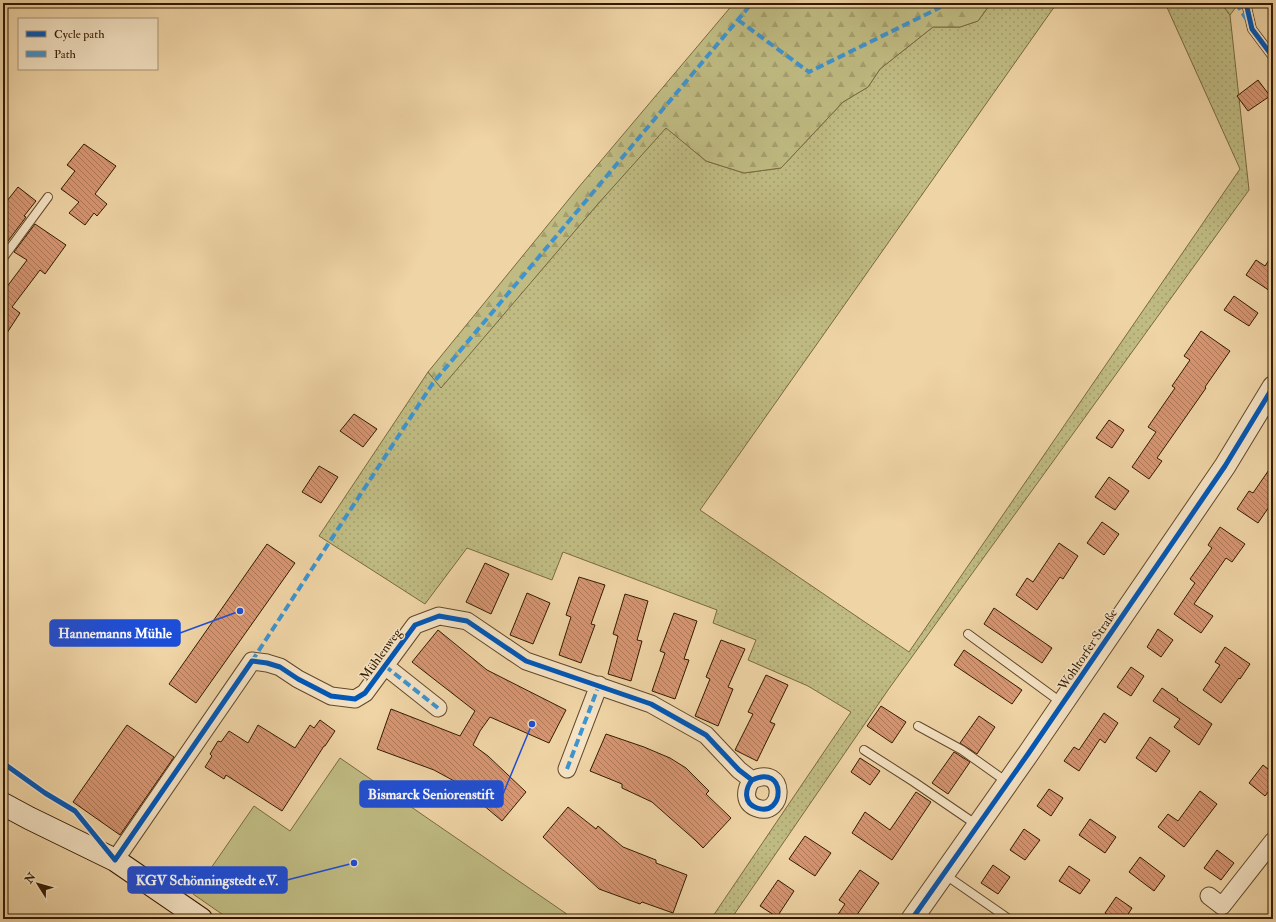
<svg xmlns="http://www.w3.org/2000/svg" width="1276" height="922" viewBox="0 0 1276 922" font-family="'IM FELL Double Pica',serif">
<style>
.grass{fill:url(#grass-dots);stroke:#796a41}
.forest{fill:url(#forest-firs);stroke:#796a41}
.garden{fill:#bfbb82;stroke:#796a41}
.building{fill:url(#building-back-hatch);stroke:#331a00}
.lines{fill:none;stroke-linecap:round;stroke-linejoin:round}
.service-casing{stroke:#624829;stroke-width:10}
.minor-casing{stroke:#624829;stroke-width:19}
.tertiary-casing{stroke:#624829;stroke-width:23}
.secondary-casing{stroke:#331a00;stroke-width:24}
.service{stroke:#f5e3c4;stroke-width:8}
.minor{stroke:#f5e3c4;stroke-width:17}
.tertiary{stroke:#f5e3c4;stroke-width:21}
.secondary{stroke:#f5e3c4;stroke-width:22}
.quiet{stroke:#3d94d0;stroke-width:4;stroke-dasharray:8 4;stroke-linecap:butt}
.cycleway-casing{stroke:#f5e3c4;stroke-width:8}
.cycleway{stroke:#0057b8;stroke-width:5}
.labels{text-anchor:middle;stroke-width:3;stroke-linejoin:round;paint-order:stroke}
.street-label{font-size:13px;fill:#331a00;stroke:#f5e3c4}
.leader{fill:none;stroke:#1d4ed8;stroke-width:1.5}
.callout-dot{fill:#1d4ed8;stroke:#f5e3c4;stroke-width:1.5}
.callout{fill:#1d4ed8;stroke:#1d4ed8;stroke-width:1.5}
.callout-label{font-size:14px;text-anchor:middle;font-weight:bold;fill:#fff}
</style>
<defs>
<pattern id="grass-dots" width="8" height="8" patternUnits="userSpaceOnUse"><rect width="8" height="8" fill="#bfbb82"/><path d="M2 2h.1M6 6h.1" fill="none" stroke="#a5a06e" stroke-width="1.8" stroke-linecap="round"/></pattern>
<pattern id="forest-firs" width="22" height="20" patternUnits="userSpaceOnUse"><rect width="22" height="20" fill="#bfbb82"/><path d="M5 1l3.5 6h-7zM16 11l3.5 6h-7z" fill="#a5a06e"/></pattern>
<pattern id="building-back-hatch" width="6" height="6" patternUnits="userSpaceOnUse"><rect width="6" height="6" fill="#d79571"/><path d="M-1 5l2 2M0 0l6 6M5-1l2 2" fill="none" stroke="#af795a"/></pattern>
</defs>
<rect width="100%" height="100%" fill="#efd4a5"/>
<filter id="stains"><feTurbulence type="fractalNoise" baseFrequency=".005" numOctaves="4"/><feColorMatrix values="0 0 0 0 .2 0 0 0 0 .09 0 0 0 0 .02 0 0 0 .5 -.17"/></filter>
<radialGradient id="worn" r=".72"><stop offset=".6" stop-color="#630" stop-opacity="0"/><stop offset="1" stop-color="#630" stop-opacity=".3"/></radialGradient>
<path class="grass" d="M991,3H1057L700,510L909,652L1240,169L1165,3H1221L1230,15L1249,190L888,690L731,919H711L851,712L808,686L748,660L756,640L713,623L717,610L563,552L552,580L467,548L425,604L319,536L428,372L441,387L597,205L666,127L706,161L744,173L781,168L843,102L868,87L880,69L933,27H960L978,21Z"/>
<path class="forest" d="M734,3H991L978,21L960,27H933L880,69L868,87L843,102L781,168L744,173L706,161L666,128L597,205L441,388L428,372L578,188Z
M1221,3H1239L1230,15Z"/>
<path class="garden" d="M340,758L574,919H229L193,894L254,806L290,831Z"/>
<path class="building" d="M1258,80L1270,96L1248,111L1237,96Z
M84,144L116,166L95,194L107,204L97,216L94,213L85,225L69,213L79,202L61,189L75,171L67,165Z
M18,187L36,201L24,216L26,217L5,245L3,244V206Z
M35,224L66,245L45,274L40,270L12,307L20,313L3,339V292L27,260L14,252Z
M1273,254V293L1246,275L1256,260L1265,266Z
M1234,296L1258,313L1249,326L1224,310Z
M1201,331L1230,351L1205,387L1206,388L1157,458L1162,461L1149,479L1132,467L1156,432L1148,427L1175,388L1172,386L1190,360L1184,356Z
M354,414L377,429L363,447L340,431Z
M1109,420L1124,430L1112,448L1096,438Z
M1273,464V501L1258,523L1237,509L1249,491L1253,493Z
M319,466L338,477L321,503L302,492Z
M1109,477L1129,491L1115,510L1095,497Z
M1102,522L1119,534L1104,555L1087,543Z
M1220,527L1245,544L1232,562L1226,558L1194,604L1213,616L1201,633L1174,614L1195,583L1190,579L1212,548L1208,545Z
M1059,543L1078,556L1063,579L1060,577L1037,610L1016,595L1027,578L1033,582Z
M267,544L295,563L196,703L169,684Z
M485,563L509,574L491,614L466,602Z
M579,577L605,585L591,624L595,625L581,663L559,655L571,617L566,615Z
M527,593L550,603L533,644L510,635Z
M625,594L648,601L637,640L642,641L631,681L608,674L618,636L613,634Z
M994,608L1052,648L1042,663L984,624Z
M674,613L697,621L684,659L689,660L675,699L652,691L665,653L660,651Z
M1158,629L1173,640L1161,657L1147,647Z
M438,630L487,670L566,710L549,743L490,717L480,731L473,745L488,756L526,792L502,821L456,782L434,770L377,749L391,709L460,736L475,711L412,662Z
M721,640L745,649L728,687L733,689L718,726L695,716L710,679L706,677Z
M1225,647L1250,664L1240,679L1239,678L1221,703L1203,690L1220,665L1215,662Z
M964,650L1022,690L1012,704L954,665Z
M1131,667L1144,676L1131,696L1117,687Z
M766,675L788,685L770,722L775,724L757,761L735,750L753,714L748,712Z
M1162,688L1178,699L1177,700L1212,724L1199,745L1174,727L1180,719L1153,701Z
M881,706L906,722L892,743L867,726Z
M1104,713L1118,723L1105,743L1100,739L1079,771L1064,761L1074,747L1079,750Z
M979,716L995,727L977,754L960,743Z
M320,720L335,731L325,746H324L282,811L226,775L224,779L205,767L212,756L210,754L218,741L221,742L229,731L248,743L258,725L295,748L310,725L314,728Z
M127,725L174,757L120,835L73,802Z
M606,734L644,747L670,758L686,768L709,791L706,794L731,818L703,848L695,840L652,802L622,788V784L590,771Z
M1150,737L1170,751L1156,772L1136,758Z
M954,752L970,762L948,794L932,783Z
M860,758L880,771L870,785L851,772Z
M1263,765L1273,773V786L1265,796L1249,783Z
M1049,789L1063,798L1051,816L1037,806Z
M1200,791L1217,804L1184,847L1158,827L1168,814L1178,821Z
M916,792L931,802L892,860L852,833L865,812L890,830Z
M568,807L596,829L598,826L623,847L656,860V863L687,875L673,913L642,902L640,904L599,889L543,837Z
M1090,819L1116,837L1105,853L1079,835Z
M1024,829L1040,840L1025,860L1010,850Z
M805,836L831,853L815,876L789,859Z
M1217,850L1234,863L1221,880L1204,868Z
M1140,857L1165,876L1154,891L1129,872Z
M993,865L1010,877L998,894L981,883Z
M1069,866L1090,880L1080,894L1059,881Z
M860,870L879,883L854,919H835L845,904L839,900Z
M778,880L794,891L777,917L760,906Z
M1116,897L1132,908L1125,919H1113L1105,913Z"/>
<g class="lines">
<g class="service-casing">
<path id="service" d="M1246,3L1252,29L1273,57
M3,258L48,197
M968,634L1062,703
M918,726L962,750L1007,782
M864,750L914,782L977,825
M944,874L1009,919"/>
</g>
<g class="minor-casing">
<path id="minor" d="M385,666L438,708
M567,769L599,685
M115,860L252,661L267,663L280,667L298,679L331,696L355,699L365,693L415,625L439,616L467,621L526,661L651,704L706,735L739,770L752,780C745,789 743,803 757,808C785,818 787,763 752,780
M1209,896L1222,906L1273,841"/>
</g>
<g class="tertiary-casing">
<path id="tertiary" d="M912,919L1028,754L1225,466L1273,387"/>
</g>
<g class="secondary-casing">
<path id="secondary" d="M3,804L29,818L115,860L201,919"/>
</g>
<use href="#service" class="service"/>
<use href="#minor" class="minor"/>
<use href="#tertiary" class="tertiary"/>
<use href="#secondary" class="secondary"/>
<path class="quiet" d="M1236,3L1247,20
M738,20L809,72L939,8L944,3
M252,661L433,383L752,3
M385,666L438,708
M567,769L599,685"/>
<g class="cycleway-casing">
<path id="cycleway" d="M1246,3L1252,29L1273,57
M3,763L45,793L75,811L115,860L252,661L267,663L280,667L298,679L331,696L355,699L365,693L415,625L439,616L467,621L526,661L651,704L706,735L739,770L752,780C745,789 743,803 757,808C785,818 787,763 752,780
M912,919L1028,754L1225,466L1273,387"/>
</g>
<use href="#cycleway" class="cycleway"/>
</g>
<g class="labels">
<g class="street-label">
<text transform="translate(1087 649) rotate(-56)" y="5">Wohltorfer Straße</text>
<text transform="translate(380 654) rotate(-54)" y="5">Mühlenweg</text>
</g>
</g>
<path class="leader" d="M240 611L180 633M532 724L503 794M354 863L287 880"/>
<g class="callout-dot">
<circle cx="240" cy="611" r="4"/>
<circle cx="532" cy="724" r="4"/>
<circle cx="354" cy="863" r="4"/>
</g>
<g class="callout">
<rect x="50" y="620" width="130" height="26" rx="4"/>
<rect x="360" y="781" width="143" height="26" rx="4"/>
<rect x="128" y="867" width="159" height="26" rx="4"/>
</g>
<g class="callout-label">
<text x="115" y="638">Hannemanns Mühle</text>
<text x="431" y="799">Bismarck Seniorenstift</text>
<text x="207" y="885">KGV Schönningstedt e.V.</text>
</g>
<rect width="1276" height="922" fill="none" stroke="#efd4a5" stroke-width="16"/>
<rect x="4" y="4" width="1268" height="914" fill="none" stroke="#331a00" stroke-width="2"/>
<rect x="8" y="8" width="1260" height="906" fill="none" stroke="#331a00"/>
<rect x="18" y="18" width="140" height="52" fill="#f5e3c4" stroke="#a79376"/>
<rect x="26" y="31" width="20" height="6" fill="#0057b8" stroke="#a79376"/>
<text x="54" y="38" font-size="12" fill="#331a00">Cycle path</text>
<rect x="26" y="51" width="20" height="6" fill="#3d94d0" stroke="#a79376"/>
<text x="54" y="58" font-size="12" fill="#331a00">Path</text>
<g transform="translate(38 884) rotate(307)" stroke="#f5e3c4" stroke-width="3" paint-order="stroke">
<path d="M0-3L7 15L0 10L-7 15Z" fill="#331a00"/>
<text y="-6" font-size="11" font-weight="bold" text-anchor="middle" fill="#331a00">N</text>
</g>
<rect width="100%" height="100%" filter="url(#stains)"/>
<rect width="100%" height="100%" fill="url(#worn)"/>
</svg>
